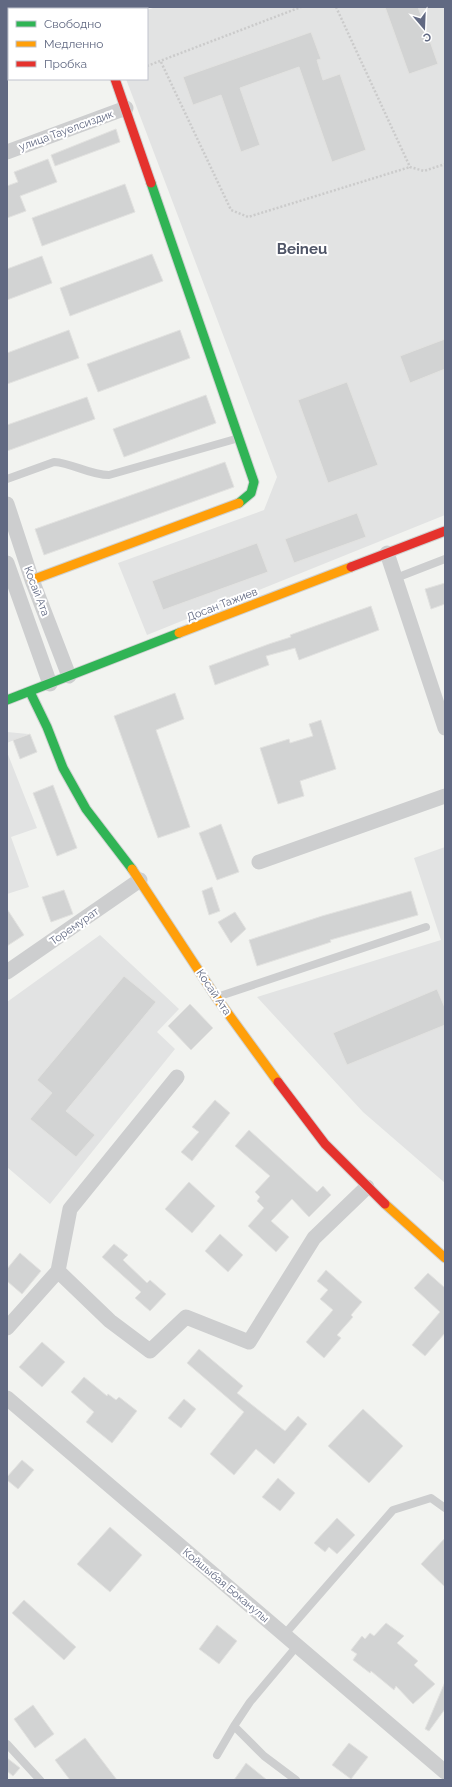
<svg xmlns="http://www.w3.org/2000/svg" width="452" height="1787" viewBox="0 0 452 1787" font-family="Raleway,sans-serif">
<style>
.built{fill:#e2e3e3}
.building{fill:#d2d3d3;stroke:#e2e2e0}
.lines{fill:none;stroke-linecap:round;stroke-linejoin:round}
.fast-casing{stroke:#cfd1d1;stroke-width:11}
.slow-casing{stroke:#cfd1d1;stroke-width:11}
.jam-casing{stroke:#cfd1d1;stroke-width:11}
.path{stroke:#cbcbcb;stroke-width:2.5;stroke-dasharray:2 2;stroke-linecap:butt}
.lane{stroke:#cdcecf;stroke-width:8}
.street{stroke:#cdcecf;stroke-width:15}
.fast{stroke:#30b455;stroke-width:9}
.slow{stroke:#ff9f0a;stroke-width:9}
.jam{stroke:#e5322d;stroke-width:9}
.labels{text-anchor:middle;stroke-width:4;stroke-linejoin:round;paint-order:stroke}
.street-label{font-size:11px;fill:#616982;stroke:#fff}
.district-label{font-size:15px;font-weight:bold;fill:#4f5567;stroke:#fff}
</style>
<rect width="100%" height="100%" fill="#f2f3f0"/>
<path class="built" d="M156,7H445V515L147,635L118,563L264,510L277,477L126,79H147V10Z
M7,732L28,734L7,743Z
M7,752L37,828L11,837L29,887L7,894Z
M445,847V1183L363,1112L257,997L441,940L414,858Z
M100,935L179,1009L157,1032L175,1049L50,1204L7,1167V1002Z"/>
<path class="building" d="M385,7H418L438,64L409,74Z
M311,32L321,59L317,60L323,80L340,74L366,150L332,162L299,67L240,88L260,145L241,152L221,95L193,105L183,77Z
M116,129L120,142L55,166L51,155Z
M48,159L57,182L20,196L26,211L7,218V186L18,182L14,172Z
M125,184L135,212L42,246L32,218Z
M152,254L163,281L70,316L60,288Z
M42,256L52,283L7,300V269Z
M69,330L79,358L7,384V353Z
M180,330L190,358L98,392L87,364Z
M445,339V369L410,383L400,356Z
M347,382L378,465L328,483L298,400Z
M206,395L216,423L124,457L113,429Z
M87,397L95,419L7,451V425Z
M225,462L234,487L44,555L35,529Z
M357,513L366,537L294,563L285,539Z
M257,543L268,572L163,610L152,581Z
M445,583V604L431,609L425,589Z
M371,606L379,630L299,660L295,648L266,656L269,665L215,685L209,666L269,644L291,637L290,635Z
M175,693L184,719L156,730L190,827L158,838L114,716Z
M321,720L336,769L300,781L304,796L278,804L260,748L289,739L290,743L313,736L309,724Z
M30,734L37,752L20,759L13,740Z
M53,785L77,848L57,856L33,793Z
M221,824L239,872L217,880L199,833Z
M212,887L220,911L209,915L202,891Z
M64,890L73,914L51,922L42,897Z
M411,891L418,915L330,940L331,942L257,966L249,940L322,916Z
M7,909L24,935L7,946Z
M235,912L246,929L231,943L218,922Z
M124,976L156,1002L66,1111L95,1135L76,1157L30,1119L52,1093L37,1080Z
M437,989L445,1008V1025L347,1065L333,1033Z
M190,1004L213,1028L191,1050L168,1026Z
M215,1100L230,1113L192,1161L181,1152L199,1132L192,1127Z
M249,1130L317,1192L323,1186L331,1195L309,1217L292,1199L271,1221L289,1237L276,1252L248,1226L264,1208L257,1201L260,1197L255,1192L270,1176L235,1146Z
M189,1182L215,1206L192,1233L165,1209Z
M220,1234L243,1255L228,1272L205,1251Z
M114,1244L128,1255L123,1260L147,1283L150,1280L166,1294L150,1311L135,1298L141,1292L102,1257Z
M20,1253L41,1271L22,1294L7,1281V1269Z
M326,1270L362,1302L351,1315L353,1317L337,1335L341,1338L324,1358L306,1342L333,1310L320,1299L328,1290L317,1281Z
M428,1273L445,1288V1333L425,1356L412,1345L440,1312L414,1288Z
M42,1342L65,1362L42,1387L19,1367Z
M199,1349L243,1386L237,1393L285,1431L298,1416L307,1424L274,1464L256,1449L234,1475L210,1454L244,1412L187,1363Z
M84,1377L107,1396L108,1394L116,1400L119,1397L137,1411L112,1443L86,1422L94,1412L71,1392Z
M184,1399L196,1409L181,1428L168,1418Z
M363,1409L403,1446L369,1483L328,1446Z
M22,1460L34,1470L18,1489L7,1480V1477Z
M278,1478L295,1493L280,1511L262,1497Z
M337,1518L355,1535L337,1554L329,1547L325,1552L314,1543Z
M110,1527L142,1555L110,1592L77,1564Z
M445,1538V1587L421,1564Z
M24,1600L76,1647L64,1660L12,1613Z
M386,1623L404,1636L397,1643L418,1661L414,1665L435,1684L413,1704L396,1686L394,1690L371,1671L370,1673L353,1660L357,1654L351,1650L362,1636L365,1639L370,1633L374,1636Z
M217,1625L237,1641L219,1664L199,1649Z
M445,1682V1709L429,1731L425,1729Z
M33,1705L54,1734L35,1748L14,1719Z
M85,1738L117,1780H70L55,1760Z
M349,1743L368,1757L351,1779L332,1765Z
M7,1758L20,1768L13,1776L7,1771Z
M246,1763L267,1780H234Z"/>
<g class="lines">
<g class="fast-casing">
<path id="fast" d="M151,183L254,482L251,493L239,503
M30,692L47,727L63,768L86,809L132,869
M7,700L179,633"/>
</g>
<g class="slow-casing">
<path id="slow" d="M32,580L239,503
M179,633L351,567
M132,869L216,997L278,1082
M385,1204L445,1258"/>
</g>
<g class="jam-casing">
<path id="jam" d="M115,79L151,183
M351,567L445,531
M278,1082L325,1144L385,1204"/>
</g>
<path class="path" d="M336,7L410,167L424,171L445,164
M161,62L231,210L248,217L410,167
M147,66L301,7"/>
<path class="lane" d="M72,7L73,9
M7,479L54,462C73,463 89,475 109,475L239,438
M396,578L445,559
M217,997L426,927
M284,1635L393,1510L431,1498L445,1508
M234,1726L264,1756L296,1780
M7,1744L40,1780
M217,1755L234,1726L250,1702L297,1646"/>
<path class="street" d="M98,9L99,7
M7,152L126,108
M7,504L32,580L69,676
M387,553L445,728
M7,563L50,684
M259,862L445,796
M7,972L140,880
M177,1077L70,1209L58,1271L110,1321L150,1351L186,1317L249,1342L314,1238L367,1187
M7,1328L58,1271
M7,1398L445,1772"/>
<use href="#fast" class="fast"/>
<use href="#slow" class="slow"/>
<use href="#jam" class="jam"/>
</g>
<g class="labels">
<g class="street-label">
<text transform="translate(66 130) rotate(-20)" y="4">улица Тауелсиздик</text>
<text transform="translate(37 591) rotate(69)" y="4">Косай Ата</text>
<text transform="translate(222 604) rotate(-21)" y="4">Досан Тажиев</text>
<text transform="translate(74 926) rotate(-35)" y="4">Торемурат</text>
<text transform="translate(214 992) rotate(56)" y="4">Косай Ата</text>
<text transform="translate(226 1585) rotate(40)" y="4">Койшыбая Боканулы</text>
</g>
<g class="district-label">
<text x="302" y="254">Beineu</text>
</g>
</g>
<rect width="452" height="1787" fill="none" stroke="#616982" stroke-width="16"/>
<rect x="8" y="8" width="140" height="72" fill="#ffffff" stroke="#c0c3cd"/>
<rect x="16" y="21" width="20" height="6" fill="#30b455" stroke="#c0c3cd"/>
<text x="44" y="28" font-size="12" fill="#616982">Свободно</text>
<rect x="16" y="41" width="20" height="6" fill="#ff9f0a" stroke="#c0c3cd"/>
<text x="44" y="48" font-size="12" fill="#616982">Медленно</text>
<rect x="16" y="61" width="20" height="6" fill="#e5322d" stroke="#c0c3cd"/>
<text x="44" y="68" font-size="12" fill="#616982">Пробка</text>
<g transform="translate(424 28) rotate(161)" stroke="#ffffff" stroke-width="3" paint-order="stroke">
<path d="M0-3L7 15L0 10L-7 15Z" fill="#616982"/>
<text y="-6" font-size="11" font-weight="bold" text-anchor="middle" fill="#616982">С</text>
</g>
</svg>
